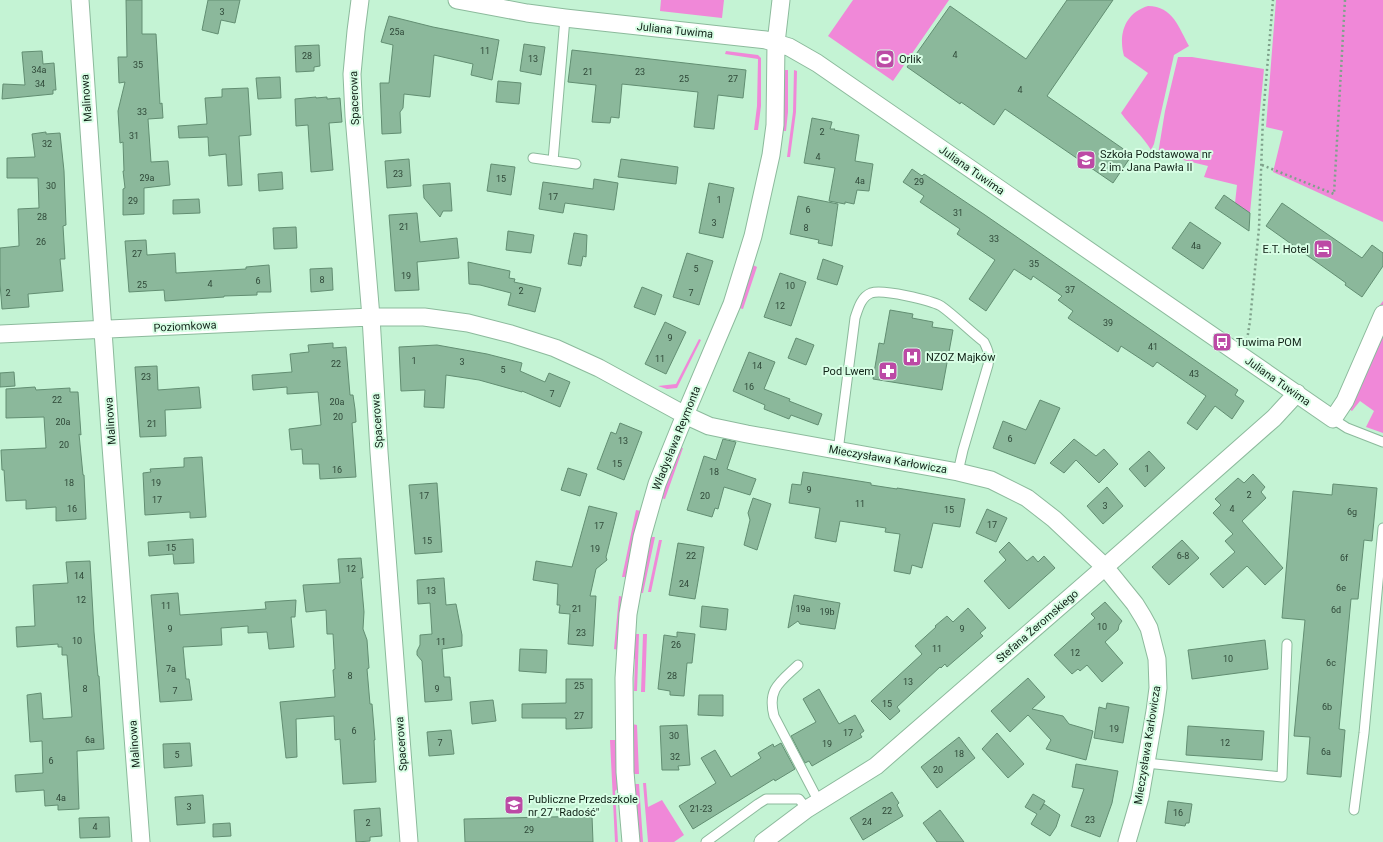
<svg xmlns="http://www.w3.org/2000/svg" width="1383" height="842" viewBox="0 0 1383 842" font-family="Roboto,sans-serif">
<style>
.green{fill:#f088d8}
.building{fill:#8bb89b;stroke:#628e72}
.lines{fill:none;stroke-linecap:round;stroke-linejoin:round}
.lane-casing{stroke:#8cba9c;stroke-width:11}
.street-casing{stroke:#8cba9c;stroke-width:19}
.path{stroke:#7ea18a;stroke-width:2.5;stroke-dasharray:2 3;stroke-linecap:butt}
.lane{stroke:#fff;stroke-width:9}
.street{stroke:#fff;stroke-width:17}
.labels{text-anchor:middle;stroke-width:4;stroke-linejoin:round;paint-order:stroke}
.number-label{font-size:9px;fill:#2f4838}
.street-label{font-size:11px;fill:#102217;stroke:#d8fee5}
.poi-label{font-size:11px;fill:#102217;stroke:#d8fee5;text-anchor:start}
</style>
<rect width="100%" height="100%" fill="#c4f3d4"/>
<path class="green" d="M661,0H724L722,18L660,11Z
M853,0H949L893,81L828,36Z
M1276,0H1383V222L1273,172L1283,131L1266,127Z
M1148,6C1173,6 1179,28 1189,46L1174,55L1154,144L1151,150C1143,136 1130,126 1121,113L1148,73L1124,56C1118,34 1125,13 1148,6Z
M726,51L758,55L761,58V106L758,130H754L757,106L758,59L725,54Z
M1178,57H1192L1264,69L1250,213L1235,203L1237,185L1204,177L1208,166L1158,154L1165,111Z
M784,70H788V112L786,131H782Z
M794,70L797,71L796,112L790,157H787L793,112Z
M753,265L757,267L743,309L739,308Z
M1383,301V433L1366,427L1374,411L1360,401L1352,411L1337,401L1377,309Z
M699,339L701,340L677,388L667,389L658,386L676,384Z
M678,447L683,448L665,499L660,498Z
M636,510L641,511L626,577H622Z
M650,537H655L643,593H638Z
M659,540H662L651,592H648Z
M619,596L624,597L618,650L614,649Z
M634,634H639L637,691H634L635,659L633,658Z
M643,634H647L645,692H641Z
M632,724L637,725L639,774H633Z
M610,740H619L620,787L615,791L618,842H615Z
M646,783L648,807L662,800L684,835L674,842H648L643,783Z
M633,784H639L643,842H638Z"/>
<path class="building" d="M126,0H142V34H156L160,104L162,103L163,118L148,119L151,162L168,161L170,185L144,188V214L123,215V189L125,188L123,171H124L123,142L120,143L118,111L125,82L119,83L118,57H127Z
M208,0H240L235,23L221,20L218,34L202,30Z
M1067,0H1113L1047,96L1132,155L1113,183L1005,109L994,125L961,102L960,104L907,67L950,6L1026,59Z
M389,16L433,27L499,40L492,80L471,75L473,64L434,55L430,97L404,94L403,108L400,112L401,133L382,134L380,83H389L393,45L381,42Z
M524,44L545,47L541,75L520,71Z
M319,45L320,66L314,67V71L296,72L295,46Z
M572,50L746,70L743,98L718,95L714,129L694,127L698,92L622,84L619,118L611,117L610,123L592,122L596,85L568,82Z
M42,51L43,64L54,63L56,90H53V94L2,99L3,84L25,85L22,52Z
M280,77L281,98L258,99L256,78Z
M498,81L521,83L519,104L496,102Z
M248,88L251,135L239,136L242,185L228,186L226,154L209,156L208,137L179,138L178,126L207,124L205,98L222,97V89Z
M316,97V98L327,97V99L340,98L342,122L329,123L333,170L311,172L308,125L296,126L295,99Z
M812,118L832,122L830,129H835L834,130L859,135L855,161L873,164L869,191L857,190L854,204L845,202V204L829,201L835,168L804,163Z
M46,132V134L60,133L64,171L66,225L63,226L65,259H60L63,291L28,294L29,307L2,309L0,284V248L19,246L18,209L39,208L38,178H7V158L35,157L32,134Z
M409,159L411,186L387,188L385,161Z
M621,159L678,167L676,184L618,177Z
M491,164L515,167L511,195L487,191Z
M912,169L922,176L924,174L985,215L1238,390L1235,395L1244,401L1232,419L1215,406L1197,430L1187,423L1206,396L1157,362L1153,367L1121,346L1118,352L1068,318L1073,311L1058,300L1062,296L1033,276L1031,280L1014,269L986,311L969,299L995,260L957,234L960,229L920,202L924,196L903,182Z
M282,172L283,189L259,191L258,174Z
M594,179L618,183L614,210L565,203L563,213L539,209L543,182L593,189Z
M450,183L452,211H443L440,217L424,198L423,185Z
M709,183L734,188L723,238L699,233Z
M1224,195L1250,213L1249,231L1215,208Z
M798,196L838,204L832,246L818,243L819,240L790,234Z
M199,199L200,213L173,214V200Z
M1282,203L1362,258L1372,245L1383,253V266L1362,297L1345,285L1346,283L1266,226Z
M417,213L420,242L457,238L459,258L417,262L419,290L395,291L389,215Z
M1190,222L1221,243L1203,269L1172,248Z
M296,227L297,248L274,249L273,228Z
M508,231L534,235L531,253L506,250Z
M574,233L587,235L586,257L583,256L581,266L568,264Z
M146,240L147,255L175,253L176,273L246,269V267L269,265L271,292H257V295L224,296V297L165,301L164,290L129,292L125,241Z
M687,253L713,261L699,305L673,297Z
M823,259L843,266L837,285L817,279Z
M468,262L510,271L509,278L515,279L514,282L541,288L535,312L508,305L511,293L480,285L469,284Z
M332,268L333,290L311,292L310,269Z
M780,273L806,282L791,326L764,317Z
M642,287L662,295L655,315L634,307Z
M890,310L913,314L912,318L933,322L932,327L953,330L942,390L873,379L879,343L884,344Z
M665,322L686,332L666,374L645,364Z
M796,338L814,345L806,365L788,358Z
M333,343V348L346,347L350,395H353L355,409L356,422L352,423L356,477L320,479L319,464H303L302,449L291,450L289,429L321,425L318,392L287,394V387L253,390L252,375L292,372L290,354L309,352L308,345Z
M437,345L487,354L522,363L520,371L545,382L549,373L570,382L560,407L522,391V392L479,380L446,375L444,408L424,407L425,390L401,391L399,347Z
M749,352L775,362L764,389L790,399L789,401L822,414L818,425L791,415L789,419L764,409L765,405L733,391Z
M157,366L158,390L199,387L201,408L165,410L166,436L140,437L135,367Z
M14,372L15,386L0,387V373Z
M35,387L36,390L70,388V392H78L81,435L79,434L83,475H84L86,519L56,521V507L26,509V500L6,501L4,470H2L1,450L46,448L44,417L6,418V389Z
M1040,400L1060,408L1035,464L993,448L1003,421L1026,430Z
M620,423L642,432L624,480L597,469L611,432L616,434Z
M723,439L736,442L727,469L756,479L750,495L724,487L718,509L715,508L712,517L687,510L704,456L716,460Z
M1074,439L1096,456L1104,449L1118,464L1099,483L1076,460L1064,473L1050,463Z
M1149,451L1165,468L1145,487L1129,469Z
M202,457L206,517L190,518V512L145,515L143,473L151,472L150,469L184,467V458Z
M568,468L587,474L580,496L561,490Z
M803,472L871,483V485L897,489V488L965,499L960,527L933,523L922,568L912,565L910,574L894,571L900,534L885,532L886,528L840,521L836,542L815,538L820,508L789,503L792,484L801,485Z
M1253,474L1265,487L1261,492L1266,498L1242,521L1283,568L1265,585L1247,566L1223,588L1210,574L1235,552L1225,541L1233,534L1213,513L1221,505L1215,499L1238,478L1244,483Z
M437,483L442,552L415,554L409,485Z
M1333,484L1377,488L1372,541L1364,540L1358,599H1351L1339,729L1345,730L1341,777L1307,774L1310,737L1294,736L1305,620L1282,618L1293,491L1332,495Z
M1107,487L1123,506L1103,524L1087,506Z
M753,498L771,504L757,550L744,545L750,520L748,513Z
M589,506L617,513L606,557L607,560L596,569L590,596H596L593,646L568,644L570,614L559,613L560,605H557L558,584L533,580L536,561L572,567Z
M987,509L1007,518L996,542L976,533Z
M193,539L194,563L174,564L173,554L149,556L148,542Z
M1182,540L1199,558L1169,585L1152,567Z
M1009,542L1027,561L1033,556L1038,562L1044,556L1055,568L1009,609L984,581L1006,560L999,552Z
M678,543L704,547L695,599L669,595Z
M361,558L363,578H361L364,612L363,629L367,640L369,668L367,669L370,704H372L375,740H374L376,782L343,784L340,739L335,740L334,716L296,719L297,757L286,758L280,702L335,697L333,670L335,669L333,634H327L326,610L306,612L303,585L340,583L338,559Z
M90,561L94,632L98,676H99L104,749L77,751L79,809L58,810V805L45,806L44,790L16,792L15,775L43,773L42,741L30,742L27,695L41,693L43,719L72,717L67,655H62V647H58V644L17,647L16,627L35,626L33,585L68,583L66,562Z
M444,578L446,605L456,604L462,635V646L442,649L444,677H450L452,700L425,702L422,661L417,655V651L420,645V635L432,634L430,603L418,604L417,580Z
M178,593L180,615L266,609L265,602L296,600L295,617H291L294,647L269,649L267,632L248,633V626L221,628L222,645L183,647L186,679H189L192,700L160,702L151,595Z
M794,595L840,603L835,629L800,624L798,621L788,628Z
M1105,602L1122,621L1119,625L1118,630L1105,642L1123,663L1102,682L1087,665L1080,671L1078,669L1072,674L1054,655L1095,618L1091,614Z
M702,606L728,609L726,630L700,627Z
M968,608L986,628L980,633L983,636L947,667L945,664L941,668L940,667L897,707L900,711L890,720L871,701L922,654L915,646L936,627L935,626L947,616L953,622Z
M677,632L695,634L692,663H687L684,696L670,695V691L658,689L664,635L677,637Z
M1265,640L1268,669L1192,679L1188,650Z
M520,649L547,650L546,673L519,671Z
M1028,678L1045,697L1032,709L1063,716L1069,724L1093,731L1086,760L1046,749L1051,740L1028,715L1010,732L991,711Z
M566,679H592V728L566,729V718H522V704L566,703Z
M819,689L839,724L855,715L864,731L860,734L862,737L812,766L809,761L805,763L791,736L816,722L803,699Z
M699,695H723V716L698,715Z
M493,700L496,721L472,724L470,702Z
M1107,703L1129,707L1123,743L1094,738L1099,707L1106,709Z
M687,725L690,765L678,766L679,770H662L660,726Z
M1188,726L1264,731L1262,760L1186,755Z
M451,730L454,754L429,756L427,732Z
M997,733L1024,764L1008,778L982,749Z
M959,737L975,758L937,788L921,767Z
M190,743L192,766L164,768L163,744Z
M781,743L795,769L775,781L774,779L693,829L679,806L716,783L701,758L715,750L731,777L761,758L758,753L773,744L774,747Z
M1076,764L1118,771L1112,803L1100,837L1071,826L1084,789L1072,787Z
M892,792L899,803L897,805L903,816L863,840L850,818Z
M1033,794L1045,801L1040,810L1044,804L1060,815L1056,827L1050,836L1031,824L1037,814L1025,807Z
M203,795L205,823L177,825L175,797Z
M1168,801L1192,804L1189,823H1186L1185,826L1165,823Z
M380,808L382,836L370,837V841L356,842L354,810Z
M940,810L964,842H937L923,823Z
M592,816L593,842H465L464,819Z
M109,817L110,837L80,838L79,818Z
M230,823L231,836L213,837V824Z"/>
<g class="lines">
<g class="lane-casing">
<path id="lane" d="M533,158L576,164
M553,161L565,18
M1333,419L1347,428L1383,442
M838,451L855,318C858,309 861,297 871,293C883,289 930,300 941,306C954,315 971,332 984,342C988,350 990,355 988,365L963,450L958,472
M798,665C780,682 767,689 774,716L819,802
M1146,763L1282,777L1287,644
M1354,810L1364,733L1383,528
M706,842L758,804L766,799H799L807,809"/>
</g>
<g class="street-casing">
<path id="street" d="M80,0L111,446L141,842
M360,0L356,31L352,74L354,116L371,317L379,452L409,842
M457,0L527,13L565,18L766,40L789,47L817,63L1333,419L1345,401L1383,314
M0,334L371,317H424L468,323L511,334L555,348L599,368L685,415L709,426L747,434L958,472L991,480L1027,498L1054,519L1105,567L1135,604L1143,617L1149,628L1157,659L1158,688L1155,711L1140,797L1127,842
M631,842L625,772L624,678L628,614L642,537L657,484L685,415L732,304L753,236L771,155L775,125L776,43L781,0
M763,842L807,809L876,766L1105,567L1274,418L1297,393"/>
</g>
<path class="path" d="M1262,165L1334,194L1345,0
M1247,340L1250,321L1259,228L1263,116L1273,0"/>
<use href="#lane" class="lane"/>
<use href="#street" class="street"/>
</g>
<defs>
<g id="stadium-square" transform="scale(1)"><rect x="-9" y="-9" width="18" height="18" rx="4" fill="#bc4aa5" stroke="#d8fee5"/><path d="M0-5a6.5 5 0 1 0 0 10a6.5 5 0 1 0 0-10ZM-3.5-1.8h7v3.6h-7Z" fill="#fff"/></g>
<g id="school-square" transform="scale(1)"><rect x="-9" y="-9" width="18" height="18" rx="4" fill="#bc4aa5" stroke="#d8fee5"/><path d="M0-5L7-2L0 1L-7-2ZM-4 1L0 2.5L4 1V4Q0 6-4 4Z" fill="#fff"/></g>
<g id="hotel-square" transform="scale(1)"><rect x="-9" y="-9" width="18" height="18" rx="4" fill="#bc4aa5" stroke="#d8fee5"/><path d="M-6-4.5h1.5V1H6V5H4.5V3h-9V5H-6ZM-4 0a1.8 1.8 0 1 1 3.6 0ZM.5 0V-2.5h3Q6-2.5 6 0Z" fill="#fff"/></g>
<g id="bus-square" transform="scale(1)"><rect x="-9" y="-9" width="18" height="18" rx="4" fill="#bc4aa5" stroke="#d8fee5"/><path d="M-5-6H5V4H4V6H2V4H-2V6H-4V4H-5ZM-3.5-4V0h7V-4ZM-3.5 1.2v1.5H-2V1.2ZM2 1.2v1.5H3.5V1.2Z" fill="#fff"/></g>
<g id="hospital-square" transform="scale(1)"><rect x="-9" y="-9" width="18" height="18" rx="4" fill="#bc4aa5" stroke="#d8fee5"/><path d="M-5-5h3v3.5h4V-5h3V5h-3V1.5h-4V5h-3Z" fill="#fff"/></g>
<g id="pharmacy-square" transform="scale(1)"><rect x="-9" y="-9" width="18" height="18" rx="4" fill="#bc4aa5" stroke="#d8fee5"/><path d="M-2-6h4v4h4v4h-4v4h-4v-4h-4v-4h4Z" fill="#fff"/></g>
</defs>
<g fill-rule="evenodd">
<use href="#stadium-square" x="885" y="59"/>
<use href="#school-square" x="1086" y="160"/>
<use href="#hotel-square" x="1323" y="249"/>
<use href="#bus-square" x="1222" y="342"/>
<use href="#hospital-square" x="912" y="357"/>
<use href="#pharmacy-square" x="888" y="371"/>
<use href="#school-square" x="514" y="805"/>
</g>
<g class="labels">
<g class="number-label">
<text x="222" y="15">3</text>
<text x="397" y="35">25a</text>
<text x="485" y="54">11</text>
<text x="955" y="58">4</text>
<text x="307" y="59">28</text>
<text x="533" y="62">13</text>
<text x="138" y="68">35</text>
<text x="39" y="73">34a</text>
<text x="588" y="75">21</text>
<text x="640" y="75">23</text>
<text x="684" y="82">25</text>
<text x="733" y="82">27</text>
<text x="40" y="87">34</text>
<text x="1020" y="93">4</text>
<text x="142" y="115">33</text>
<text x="822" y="135">2</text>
<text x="134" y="139">31</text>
<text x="47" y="147">32</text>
<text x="818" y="160">4</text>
<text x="398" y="177">23</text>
<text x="147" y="181">29a</text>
<text x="501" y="182">15</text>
<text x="860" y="184">4a</text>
<text x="919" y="185">29</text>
<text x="51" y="189">30</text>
<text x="553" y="200">17</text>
<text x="719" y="203">1</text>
<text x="133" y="204">29</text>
<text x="808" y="213">6</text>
<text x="958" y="216">31</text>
<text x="42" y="220">28</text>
<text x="714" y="226">3</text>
<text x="404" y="230">21</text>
<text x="806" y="231">8</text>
<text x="994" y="242">33</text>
<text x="41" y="245">26</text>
<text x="1196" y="249">4a</text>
<text x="137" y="257">27</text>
<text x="1034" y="267">35</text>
<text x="696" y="272">5</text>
<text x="406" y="279">19</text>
<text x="322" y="283">8</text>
<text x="258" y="284">6</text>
<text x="210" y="287">4</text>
<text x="142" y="288">25</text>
<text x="790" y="289">10</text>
<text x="1070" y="293">37</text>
<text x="521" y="294">2</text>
<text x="8" y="296">2</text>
<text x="691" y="296">7</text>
<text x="780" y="309">12</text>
<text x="1108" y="326">39</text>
<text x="670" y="341">9</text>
<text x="1153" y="350">41</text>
<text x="660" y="362">11</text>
<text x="414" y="364">1</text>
<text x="462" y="365">3</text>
<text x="336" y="367">22</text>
<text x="757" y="369">14</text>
<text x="503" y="373">5</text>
<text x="1194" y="377">43</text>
<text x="146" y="380">23</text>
<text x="749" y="390">16</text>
<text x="552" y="397">7</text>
<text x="57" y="403">22</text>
<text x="337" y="405">20a</text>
<text x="338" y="420">20</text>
<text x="63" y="425">20a</text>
<text x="152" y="427">21</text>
<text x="1010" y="442">6</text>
<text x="623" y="444">13</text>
<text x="64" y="448">20</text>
<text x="617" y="467">15</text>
<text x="1147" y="472">1</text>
<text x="337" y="473">16</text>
<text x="714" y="475">18</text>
<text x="69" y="486">18</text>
<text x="156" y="486">19</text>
<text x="809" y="493">9</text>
<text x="1249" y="498">2</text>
<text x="424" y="499">17</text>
<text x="705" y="499">20</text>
<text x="157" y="503">17</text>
<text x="860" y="507">11</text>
<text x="1105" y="509">3</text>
<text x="72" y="512">16</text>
<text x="1232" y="512">4</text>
<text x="949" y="513">15</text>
<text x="1352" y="515">6g</text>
<text x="992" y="528">17</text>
<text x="599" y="529">17</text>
<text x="427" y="544">15</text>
<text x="171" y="551">15</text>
<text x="595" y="552">19</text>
<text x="691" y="559">22</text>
<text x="1183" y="559">6-8</text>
<text x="1344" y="561">6f</text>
<text x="351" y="572">12</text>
<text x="79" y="579">14</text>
<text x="684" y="587">24</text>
<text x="1341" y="591">6e</text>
<text x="431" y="594">13</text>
<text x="81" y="603">12</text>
<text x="166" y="609">11</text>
<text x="577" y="612">21</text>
<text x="803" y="612">19a</text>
<text x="1336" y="613">6d</text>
<text x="827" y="615">19b</text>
<text x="1102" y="630">10</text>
<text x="170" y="632">9</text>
<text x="962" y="632">9</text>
<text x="581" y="636">23</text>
<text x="77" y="644">10</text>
<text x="441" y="645">11</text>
<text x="676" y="648">26</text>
<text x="937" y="652">11</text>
<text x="1075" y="656">12</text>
<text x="1228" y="662">10</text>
<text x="1331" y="666">6c</text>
<text x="171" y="672">7a</text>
<text x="350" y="679">8</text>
<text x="672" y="679">28</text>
<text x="908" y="685">13</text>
<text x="579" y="689">25</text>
<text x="85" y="692">8</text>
<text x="437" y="692">9</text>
<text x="175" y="694">7</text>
<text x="887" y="707">15</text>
<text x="1327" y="710">6b</text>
<text x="579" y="719">27</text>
<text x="1114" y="732">19</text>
<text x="354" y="734">6</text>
<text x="848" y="736">17</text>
<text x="674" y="739">30</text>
<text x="90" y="743">6a</text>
<text x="440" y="746">7</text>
<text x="1225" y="746">12</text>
<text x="827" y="747">19</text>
<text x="1326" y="755">6a</text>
<text x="959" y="757">18</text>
<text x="177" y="758">5</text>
<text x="675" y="760">32</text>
<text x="51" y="764">6</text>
<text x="938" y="773">20</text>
<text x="61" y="801">4a</text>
<text x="189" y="810">3</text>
<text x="701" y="812">21-23</text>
<text x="887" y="814">22</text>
<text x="1178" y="816">16</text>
<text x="1090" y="823">23</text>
<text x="867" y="825">24</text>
<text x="368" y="826">2</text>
<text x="95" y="830">4</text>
<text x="529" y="833">29</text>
</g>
<g class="street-label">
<text transform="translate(675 30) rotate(6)" y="4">Juliana Tuwima</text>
<text transform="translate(86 98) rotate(-94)" y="4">Malinowa</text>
<text transform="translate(354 98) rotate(-92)" y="4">Spacerowa</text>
<text transform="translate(972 170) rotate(35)" y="4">Juliana Tuwima</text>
<text transform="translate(185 326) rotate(-3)" y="4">Poziomkowa</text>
<text transform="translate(1278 381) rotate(35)" y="4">Juliana Tuwima</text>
<text transform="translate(110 421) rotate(-94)" y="4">Malinowa</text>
<text transform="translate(377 421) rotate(-94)" y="4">Spacerowa</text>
<text transform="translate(676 438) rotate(-68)" y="4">Władysława Reymonta</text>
<text transform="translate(888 459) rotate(10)" y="4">Mieczysława Karłowicza</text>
<text transform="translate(1037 626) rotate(-41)" y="4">Stefana Żeromskiego</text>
<text transform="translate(134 744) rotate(-94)" y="4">Malinowa</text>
<text transform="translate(401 744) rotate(-94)" y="4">Spacerowa</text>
<text transform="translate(1147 745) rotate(-81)" y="4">Mieczysława Karłowicza</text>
</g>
<g class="poi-label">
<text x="899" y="63">Orlik</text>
<text x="1100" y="158">Szkoła Podstawowa nr<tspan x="1100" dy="13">2 im. Jana Pawła II</tspan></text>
<text x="1309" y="253" text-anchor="end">E.T. Hotel</text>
<text x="1236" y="346">Tuwima POM</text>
<text x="926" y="361">NZOZ Majków</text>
<text x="874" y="375" text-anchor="end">Pod Lwem</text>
<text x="528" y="803">Publiczne Przedszkole<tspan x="528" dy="13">nr 27 "Radość"</tspan></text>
</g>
</g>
</svg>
